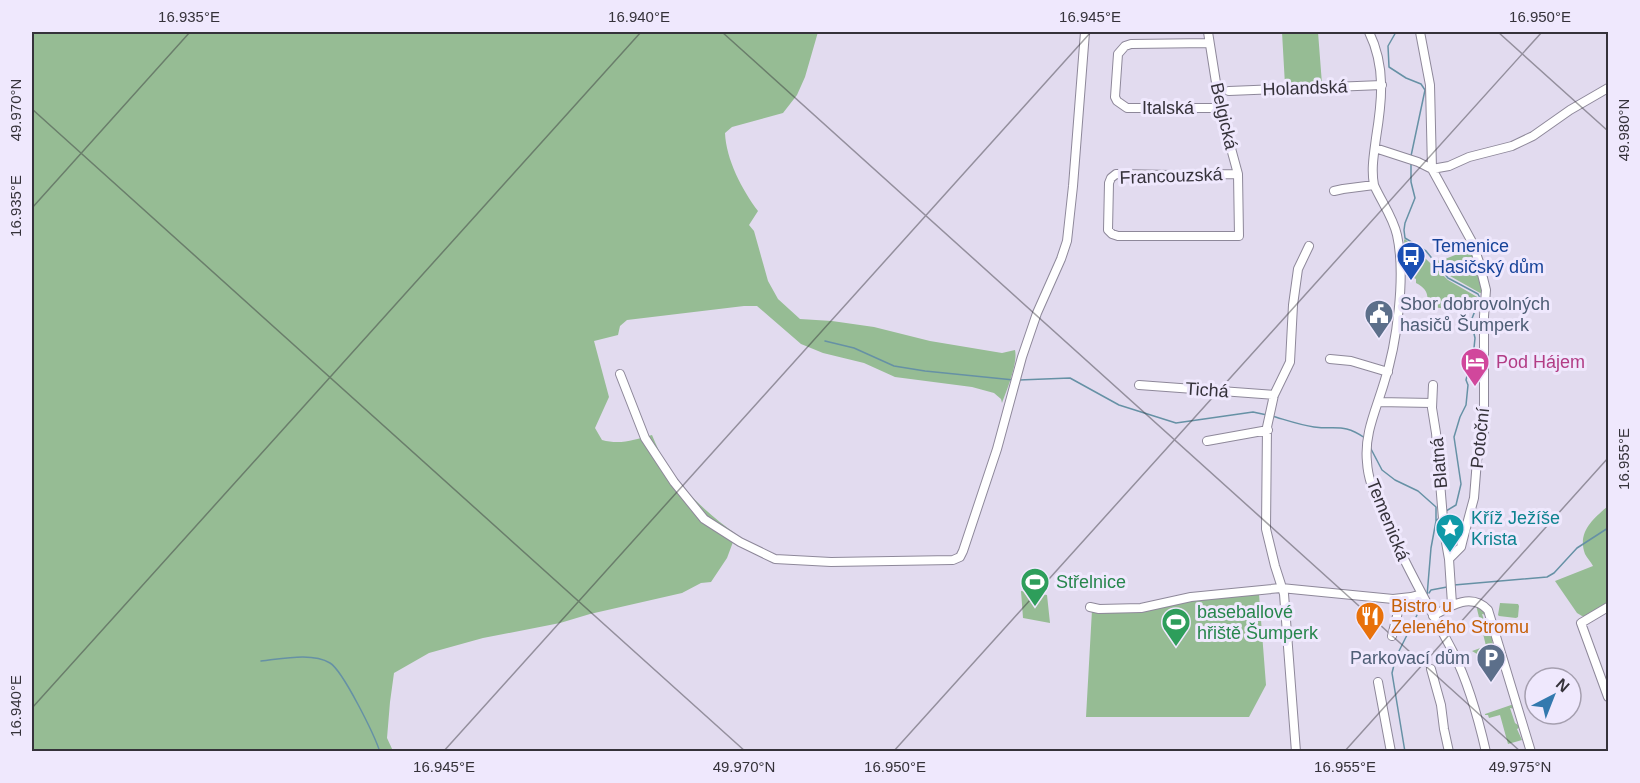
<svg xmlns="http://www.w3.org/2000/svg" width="1640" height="783" viewBox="0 0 1640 783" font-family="Helvetica,sans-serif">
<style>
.green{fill:#96bc94}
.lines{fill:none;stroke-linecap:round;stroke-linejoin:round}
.stream{stroke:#6691a5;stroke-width:1.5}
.minor-casing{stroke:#8e889a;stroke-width:10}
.minor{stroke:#fff;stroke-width:8}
.ticks{fill:none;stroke:#35323a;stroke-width:1.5;stroke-opacity:0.45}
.labels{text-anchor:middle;stroke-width:6;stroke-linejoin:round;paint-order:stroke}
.street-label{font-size:18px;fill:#35323a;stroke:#efe8fd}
.transit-label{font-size:18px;fill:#164399;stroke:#efe8fd;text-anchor:start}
.service-label{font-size:18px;fill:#4e5e75;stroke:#efe8fd;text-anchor:start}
.hotel-label{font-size:18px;fill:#b23c85;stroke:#efe8fd;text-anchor:start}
.culture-label{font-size:18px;fill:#0d838f;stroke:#efe8fd;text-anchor:start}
.leisure-label{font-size:18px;fill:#27864d;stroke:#efe8fd;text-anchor:start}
.food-label{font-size:18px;fill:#c56008;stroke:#efe8fd;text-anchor:start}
.neatline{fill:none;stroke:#35323a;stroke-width:2}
.ticks-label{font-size:15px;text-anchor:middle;fill:#35323a}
</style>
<rect width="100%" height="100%" fill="#e2dbef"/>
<path class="green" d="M32,32H818L805,77L797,95L783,113L732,127L725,133C726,159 742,190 758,211L749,225L754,231L768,281L778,299L800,319L832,321L874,327L930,341L1002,353L1015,350C1018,363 1007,390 1002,403L1001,399L994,393L972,387L895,377L864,363L823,353L801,344L757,306H744L627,320L620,326L618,335L594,341L609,397L595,428L602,440C620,445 634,440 652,435C656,445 661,455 666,464C684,492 710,516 736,534L727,558L711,582L701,583L682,593L590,614L560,623L483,638L429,653L394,673L390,702L387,738L393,751H32Z
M1282,32H1318L1322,84L1285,85Z
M1405,239L1448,280L1479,298L1474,311L1429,307L1427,305C1429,294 1426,288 1416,283V279L1412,277L1411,279L1407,277L1404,240Z
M1473,248L1485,292L1480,293L1450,276L1436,261L1445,259Z
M1608,506V604L1586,616H1582L1577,613L1555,581L1593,566C1591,562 1587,558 1585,554C1577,532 1593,519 1608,506Z
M1021,591L1047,595L1050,623L1023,618Z
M1259,594L1266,685L1249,717H1086L1092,610L1146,611L1180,602Z
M1500,603L1518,604L1519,606L1518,617L1516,618L1499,616L1498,615Z
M1476,605L1484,610L1486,615L1482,614L1489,635L1494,639L1492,640L1495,651L1498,650L1499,653L1482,657L1472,651L1486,646Z
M1514,704L1515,709L1510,708L1515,723L1521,727L1517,729L1522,740L1508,744L1500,715L1489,718L1488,715H1485V714Z"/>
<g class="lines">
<path class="stream" d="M1396,32L1388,46L1389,67L1406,78L1421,84L1425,90L1411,156
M1411,164V182L1415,198L1405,223L1404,230L1405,238L1426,251L1448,278L1478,294L1480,298L1471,321L1475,338L1474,348L1466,380L1468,385L1466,405L1460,417L1454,437L1461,484L1456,505L1446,511
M825,341L854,348L894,366L925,371L1014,380
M1019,380L1070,378L1119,405L1176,423L1253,412L1267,415
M1272,416C1286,420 1300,425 1314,427C1337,430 1343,423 1365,438
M1370,447L1382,470L1395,480L1418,491L1436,507V521
M1454,585L1547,577L1554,573L1577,548L1608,528
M1429,593L1431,590L1447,587
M1427,596L1431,548L1436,521L1439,518
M261,661C281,659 312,652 330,663C343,671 374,734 380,752
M1405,752L1392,673L1396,657L1423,603"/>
<g class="minor-casing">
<path id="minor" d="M1208,32L1220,108L1238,174L1239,236H1118L1112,234L1108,230L1109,183L1111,178L1116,174L1172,175L1238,174
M1369,32C1386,67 1382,101 1376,138C1374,154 1371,169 1374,185C1381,201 1393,217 1397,235C1406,275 1397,344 1384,383C1376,410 1364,434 1367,462C1368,481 1376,497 1383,514C1403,562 1429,606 1453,652C1469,684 1478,717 1486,752
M1420,32L1430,85L1432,169L1472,242L1479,262L1486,290L1484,316V435L1477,460L1474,498L1463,539L1461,547L1449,559L1452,604
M1209,43L1131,44L1125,46L1118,54L1115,97L1117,101L1127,108H1220
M1229,91L1382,85
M1375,148L1418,162L1432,169L1449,166L1469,157L1512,146L1533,136L1570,110L1608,88
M1334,191L1343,189L1374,185
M1330,359L1351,361L1388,372
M620,374L645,438L674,482L704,519L740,542L775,559L831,562L953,560L960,557L963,551L997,449L1022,357L1037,313L1061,259L1067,241L1073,186L1085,32
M1139,385L1274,395
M1433,385L1432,408L1436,433L1444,531L1449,559
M1378,402L1432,403
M1207,441L1268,430
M1090,607L1099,609L1141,608L1191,597L1281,588L1393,599L1411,597L1422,594
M1608,607L1581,623L1608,697
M1433,616C1450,606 1471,592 1488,610L1531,752
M1392,636L1399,608L1400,599
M1431,669L1441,705L1444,729L1449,752
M1378,682L1391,752
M1296,752L1284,594L1275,566L1266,529L1267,427L1274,395L1290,362L1293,305L1298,269L1309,246"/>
</g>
<use href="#minor" class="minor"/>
</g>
<path class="ticks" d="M722,32L1521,752M1498,32L1608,131M32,109L746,752M32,208L190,32M32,708L641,32M443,752L1091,32M893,752L1542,32M1344,752L1608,458"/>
<defs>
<g id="bus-pin" transform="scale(1.5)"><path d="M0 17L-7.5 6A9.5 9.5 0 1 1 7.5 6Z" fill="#1a4fb4" stroke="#efe8fd"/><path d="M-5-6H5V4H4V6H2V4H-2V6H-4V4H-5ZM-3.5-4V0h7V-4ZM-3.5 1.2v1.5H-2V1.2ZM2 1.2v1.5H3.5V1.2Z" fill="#fff"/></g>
<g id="civic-pin" transform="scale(1.5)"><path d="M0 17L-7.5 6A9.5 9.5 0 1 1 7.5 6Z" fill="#5c6f8a" stroke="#efe8fd"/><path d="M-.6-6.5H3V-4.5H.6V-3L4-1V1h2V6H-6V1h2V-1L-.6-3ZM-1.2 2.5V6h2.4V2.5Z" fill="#fff"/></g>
<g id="hotel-pin" transform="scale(1.5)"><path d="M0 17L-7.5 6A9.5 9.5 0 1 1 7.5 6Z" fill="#d1479c" stroke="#efe8fd"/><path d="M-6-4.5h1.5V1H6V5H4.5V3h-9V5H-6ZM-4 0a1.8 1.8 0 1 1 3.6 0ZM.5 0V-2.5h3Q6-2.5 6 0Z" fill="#fff"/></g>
<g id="sight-pin" transform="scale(1.5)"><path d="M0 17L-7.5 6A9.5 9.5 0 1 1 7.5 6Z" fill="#0f9aa8" stroke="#efe8fd"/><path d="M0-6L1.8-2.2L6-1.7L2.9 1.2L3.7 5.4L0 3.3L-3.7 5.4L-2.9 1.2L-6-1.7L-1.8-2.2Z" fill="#fff"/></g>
<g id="stadium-pin" transform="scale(1.5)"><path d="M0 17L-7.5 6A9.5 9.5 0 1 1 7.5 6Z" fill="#2e9e5b" stroke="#efe8fd"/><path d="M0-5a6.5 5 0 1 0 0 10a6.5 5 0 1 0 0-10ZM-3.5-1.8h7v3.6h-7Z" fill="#fff"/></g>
<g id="restaurant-pin" transform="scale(1.5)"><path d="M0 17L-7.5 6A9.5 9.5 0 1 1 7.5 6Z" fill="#e8710a" stroke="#efe8fd"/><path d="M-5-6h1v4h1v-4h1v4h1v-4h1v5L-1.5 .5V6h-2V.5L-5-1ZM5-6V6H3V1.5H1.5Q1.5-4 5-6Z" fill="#fff"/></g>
<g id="parking-pin" transform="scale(1.5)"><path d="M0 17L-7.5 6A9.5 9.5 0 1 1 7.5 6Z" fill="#5c6f8a" stroke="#efe8fd"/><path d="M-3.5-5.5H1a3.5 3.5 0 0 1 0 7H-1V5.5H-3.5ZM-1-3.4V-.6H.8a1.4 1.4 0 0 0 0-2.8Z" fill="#fff"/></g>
</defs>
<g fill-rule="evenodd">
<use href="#bus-pin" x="1411" y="256"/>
<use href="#civic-pin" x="1379" y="314"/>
<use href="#hotel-pin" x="1475" y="362"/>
<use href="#sight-pin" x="1450" y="528"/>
<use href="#stadium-pin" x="1035" y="582"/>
<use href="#restaurant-pin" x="1370" y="616"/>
<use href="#stadium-pin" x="1176" y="622"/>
<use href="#parking-pin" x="1491" y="658"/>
</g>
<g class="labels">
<g class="street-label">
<text transform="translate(1305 88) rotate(-2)" y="6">Holandská</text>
<text x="1168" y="114">Italská</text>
<text transform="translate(1224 116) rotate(77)" y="6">Belgická</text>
<text transform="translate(1171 176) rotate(-2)" y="6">Francouzská</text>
<text transform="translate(1207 390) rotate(4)" y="6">Tichá</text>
<text transform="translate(1480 438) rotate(-84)" y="6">Potoční</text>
<text transform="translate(1439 463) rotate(-95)" y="6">Blatná</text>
<text transform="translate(1388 520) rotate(68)" y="6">Temenická</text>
</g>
<g class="transit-label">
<text x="1432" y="252">Temenice<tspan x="1432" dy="21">Hasičský dům</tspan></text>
</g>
<g class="service-label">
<text x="1400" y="310">Sbor dobrovolných<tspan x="1400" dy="21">hasičů Šumperk</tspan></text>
<text x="1470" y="664" text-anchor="end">Parkovací dům</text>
</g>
<g class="hotel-label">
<text x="1496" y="368">Pod Hájem</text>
</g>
<g class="culture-label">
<text x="1471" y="524">Kříž Ježíše<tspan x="1471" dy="21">Krista</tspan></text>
</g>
<g class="leisure-label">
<text x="1056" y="588">Střelnice</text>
<text x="1197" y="618">baseballové<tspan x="1197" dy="21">hřiště Šumperk</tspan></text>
</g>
<g class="food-label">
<text x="1391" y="612">Bistro u<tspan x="1391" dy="21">Zeleného Stromu</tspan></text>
</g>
</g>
<rect width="1640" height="783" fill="none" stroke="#efe8fd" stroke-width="66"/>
<g transform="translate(1553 696) rotate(42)"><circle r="28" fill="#efe8fd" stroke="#a59faf" stroke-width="1.5"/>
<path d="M0-4.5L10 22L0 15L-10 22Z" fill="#3379ae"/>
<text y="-9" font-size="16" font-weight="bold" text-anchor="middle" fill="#35323a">N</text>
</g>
<rect x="33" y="33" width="1574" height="717" class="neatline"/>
<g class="ticks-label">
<text x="189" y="22">16.935°E</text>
<text x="639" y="22">16.940°E</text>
<text x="1090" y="22">16.945°E</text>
<text x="1540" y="22">16.950°E</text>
<text transform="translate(16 110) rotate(-90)" y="5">49.970°N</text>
<text transform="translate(1624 130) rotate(-90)" y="5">49.980°N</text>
<text transform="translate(16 206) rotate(-90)" y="5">16.935°E</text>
<text transform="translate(1624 459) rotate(-90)" y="5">16.955°E</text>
<text transform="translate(16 706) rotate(-90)" y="5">16.940°E</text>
<text x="444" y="772">16.945°E</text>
<text x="744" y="772">49.970°N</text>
<text x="895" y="772">16.950°E</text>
<text x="1345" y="772">16.955°E</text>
<text x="1520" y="772">49.975°N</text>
</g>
</svg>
